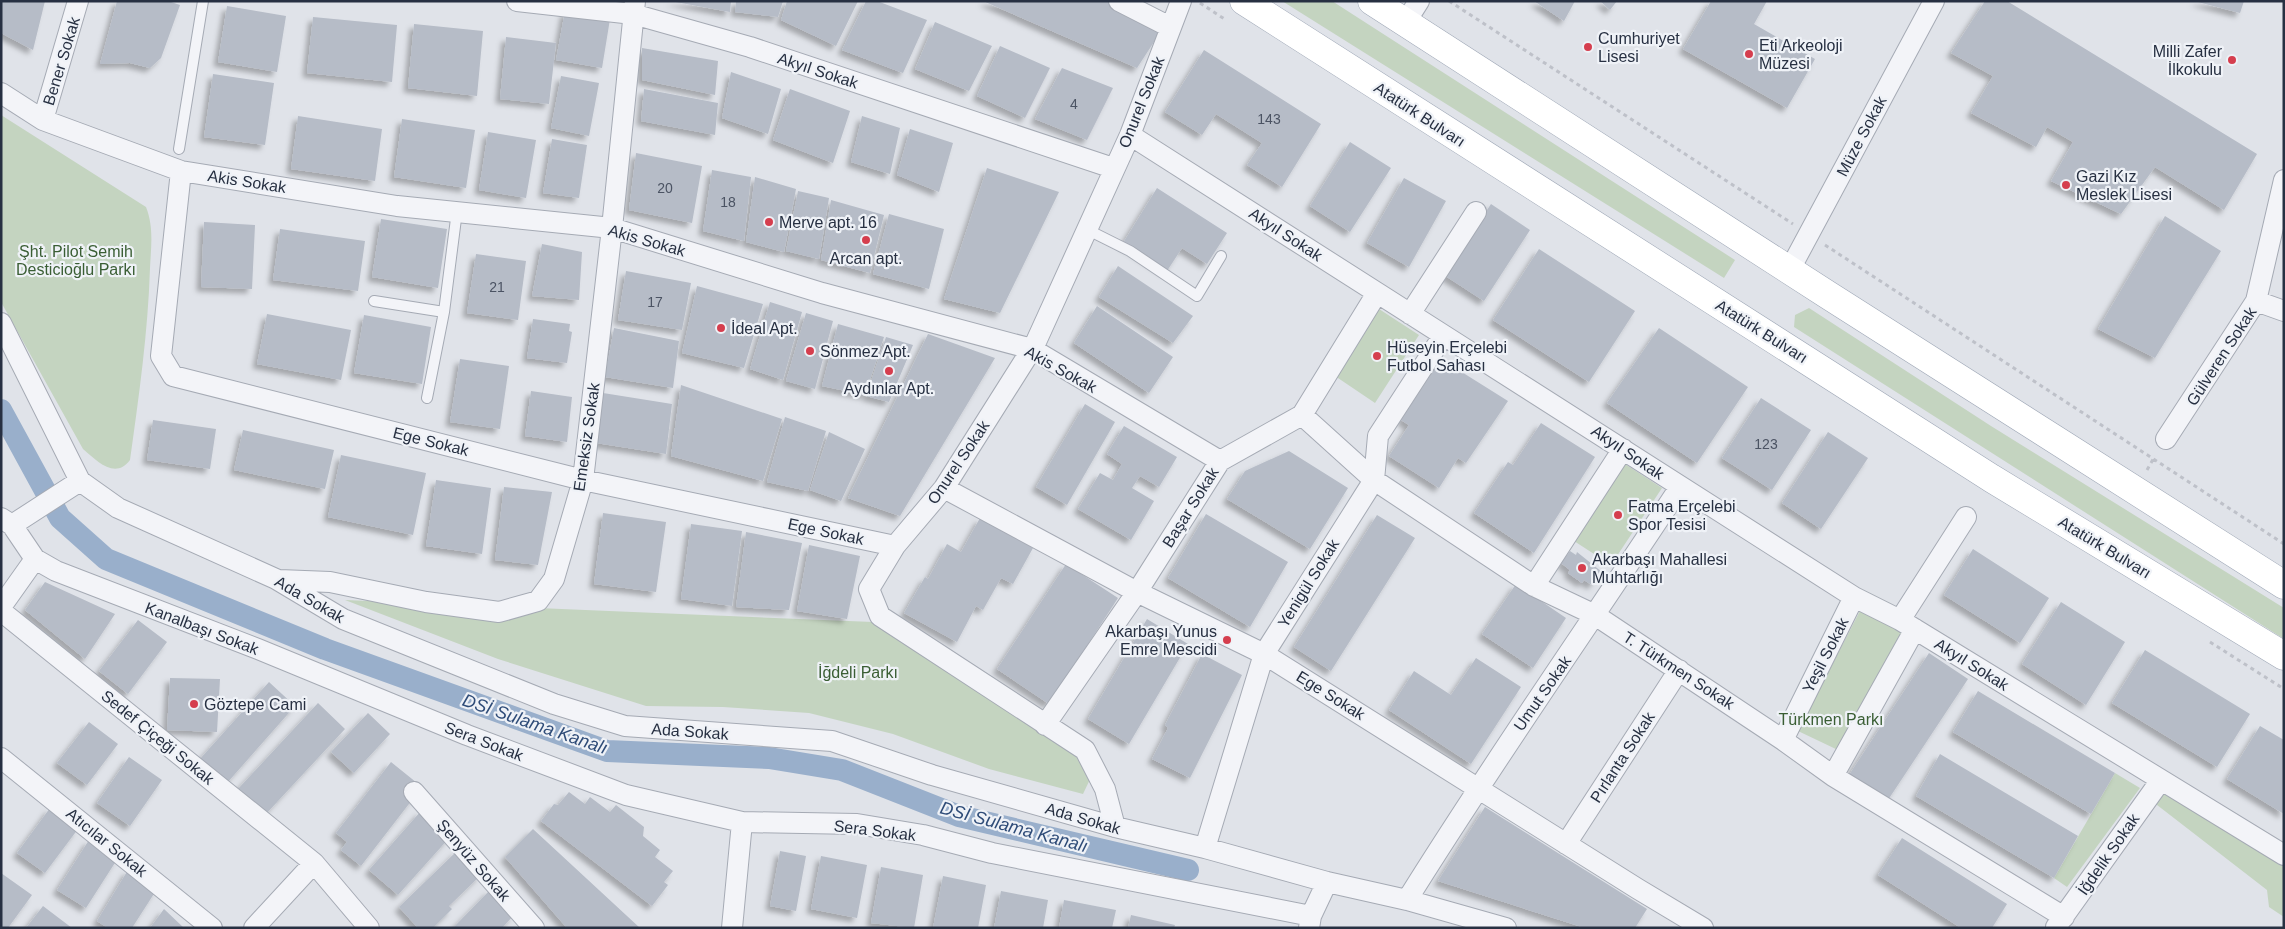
<svg xmlns="http://www.w3.org/2000/svg" width="2285" height="929" viewBox="0 0 2285 929" font-family="Arial,sans-serif">
<style>
.green{fill:#c4d4c0}
.lines{fill:none;stroke-linecap:round;stroke-linejoin:round}
.canal{stroke:#99afcb;stroke-width:22}
.building{fill:#b6bcc7;filter:url(#shadow)}
.service-casing{stroke:#a5aab4;stroke-width:12}
.minor-casing{stroke:#a5aab4;stroke-width:22}
.primary-casing{stroke:#9ea7b6;stroke-width:29}
.path{stroke:#bec1c9;stroke-width:3;stroke-dasharray:4 4;stroke-linecap:butt}
.service{stroke:#f3f4f8;stroke-width:10}
.minor{stroke:#f3f4f8;stroke-width:20}
.primary{stroke:#fff;stroke-width:28}
.poi-dot{fill:#d53e4e;stroke:#eff2f7;stroke-width:2}
.labels{text-anchor:middle;stroke-width:4.5;stroke-linejoin:round;paint-order:stroke}
.number-label{font-size:14px;fill:#4b5363}
.poi-label{font-size:16px;fill:#273042;stroke:#eff2f7;text-anchor:start}
.street-label{font-size:16px;fill:#273042;stroke:#eff2f7}
.park-label{font-size:16px;fill:#3a5e34;stroke:#eff2f7}
.water-label{font-size:18px;font-style:italic;fill:#2f4c78;stroke:#eff2f7}
</style>
<defs>
<filter id="shadow"><feDropShadow dx="-4.5" dy="4.5" stdDeviation="2.5" flood-color="#0004"/></filter>
</defs>
<rect width="100%" height="100%" fill="#e0e3e9"/>
<path class="green" d="M1282,1H1332L1735,260L1724,278Z
M1,115L146,207C154,227 151,247 150,268C148,332 139,396 130,460C115,480 97,461 83,449L1,302Z
M1809,308L1991,426L2284,608V639L1794,327L1795,315Z
M1379,309L1419,335L1375,403L1335,376Z
M1625,464L1662,488L1611,565L1574,541Z
M345,600L873,622L1075,751L1093,773L1083,794L989,769L893,734L809,713L723,707L646,706L498,659Z
M1862,607L1902,631L1840,751L1798,731Z
M2115,773L2140,788L2067,887L2054,878Z
M2161,780L2284,855V917L2269,907L2267,890L2148,798Z"/>
<g class="lines">
<path class="canal" d="M1,410L60,518L106,559L325,649L607,751L769,758L842,770L959,816L1188,870"/>
</g>
<path class="building" d="M1,1H45L33,50L1,33Z
M117,1H168L180,5L161,58L150,68L130,63L100,64Z
M670,1H731L730,12Z
M736,1H783L778,17L735,12Z
M787,1H858L836,46L781,20Z
M866,1H877L927,20L903,73L842,50Z
M983,1H1106L1163,28L1137,68Z
M1534,1H1575L1564,21Z
M1600,1H1617L1610,10Z
M1711,1H1767L1754,24L1815,59L1787,108L1683,49Z
M1985,1H2007L2257,154L2224,210L2155,167L2121,214L2051,181L2073,142L2047,127L2036,147L1971,113L1993,76L1951,53Z
M2194,1H2244L2240,13Z
M227,6L286,16L277,72L218,62Z
M565,11L610,19L602,68L556,60Z
M313,17L397,25L392,82L307,73Z
M935,22L992,46L969,91L915,69Z
M414,24L483,31L477,96L408,88Z
M506,37L556,43L549,104L500,99Z
M1000,46L1050,68L1025,118L977,96Z
M642,48L718,61L715,95L642,80Z
M1204,50L1321,124L1282,187L1247,165L1262,143L1216,114L1202,135L1165,112Z
M1062,68L1113,88L1087,140L1035,119Z
M731,72L781,89L768,134L722,118Z
M213,74L274,83L265,145L204,137Z
M561,76L599,83L589,136L551,128Z
M644,89L718,103L715,135L641,121Z
M790,89L850,111L833,163L773,140Z
M298,116L382,129L375,181L291,169Z
M862,116L900,128L890,174L851,162Z
M402,119L475,130L466,188L394,177Z
M910,129L953,143L939,192L897,175Z
M488,132L536,140L526,198L479,190Z
M552,139L587,145L579,198L543,193Z
M1350,142L1391,168L1350,232L1310,206Z
M636,153L702,166L692,223L629,210Z
M987,168L1059,192L1000,313L944,299Z
M712,170L751,177L744,241L703,231Z
M755,177L796,189L784,252L746,242Z
M1404,178L1446,201L1409,267L1367,243Z
M1157,188L1227,233L1207,264L1182,248L1167,271L1123,243Z
M798,191L829,198L819,259L786,251Z
M831,200L884,215L870,273L821,260Z
M1491,204L1530,230L1484,301L1444,275Z
M889,214L944,229L929,289L873,274Z
M2165,216L2221,251L2155,358L2098,329Z
M381,219L447,229L438,288L372,277Z
M204,222L255,225L252,289L201,287Z
M280,229L365,241L358,291L273,280Z
M542,244L582,252L579,300L532,296Z
M1539,249L1635,311L1589,382L1493,320Z
M476,254L526,261L518,320L467,313Z
M1118,266L1193,316L1173,343L1099,297Z
M626,271L691,283L682,330L618,320Z
M697,286L763,304L744,368L682,353Z
M770,302L802,312L783,380L750,369Z
M1097,306L1173,357L1149,393L1074,343Z
M806,313L833,321L815,389L786,381Z
M267,314L351,330L341,380L257,364Z
M364,315L431,327L422,384L354,373Z
M533,319L570,324L569,331L572,332L567,363L527,358Z
M838,324L884,337L865,395L822,386Z
M614,328L679,341L673,388L605,377Z
M1659,328L1748,387L1697,463L1607,403Z
M928,334L995,358L900,516L848,498Z
M886,337L913,345L889,402L866,396Z
M460,359L509,366L500,429L450,422Z
M1441,359L1508,401L1466,463L1458,458L1439,488L1389,456L1409,425L1401,420Z
M681,385L782,419L763,481L671,456Z
M531,391L572,397L567,442L525,436Z
M603,393L672,404L666,454L596,443Z
M1761,398L1811,430L1772,490L1722,458Z
M1085,404L1115,422L1067,505L1036,487Z
M785,417L826,431L808,491L767,482Z
M153,420L216,429L210,469L147,460Z
M1541,423L1595,457L1534,553L1474,513L1508,462L1513,465Z
M1124,426L1177,457L1159,487L1140,476L1132,488L1154,501L1131,540L1078,509L1100,473L1113,480L1122,464L1107,454Z
M243,430L334,450L325,489L234,470Z
M829,432L865,449L841,501L810,490Z
M1828,432L1868,458L1821,529L1782,503Z
M1289,451L1348,488L1310,549L1227,499L1245,471Z
M341,455L426,473L413,535L328,517Z
M436,480L491,488L482,554L426,546Z
M504,487L552,492L538,565L495,560Z
M603,513L666,522L656,592L594,584Z
M1206,514L1288,562L1250,627L1168,578Z
M1377,515L1415,538L1331,671L1294,647Z
M980,518L1033,548L1013,584L1001,578L983,610L976,606L957,642L904,613L925,577L928,579L947,544L961,552Z
M691,524L742,531L732,606L681,599Z
M746,532L802,543L789,610L736,607Z
M809,545L860,556L847,619L797,611Z
M1973,549L2049,598L2020,643L1944,595Z
M1570,551L1576,555L1577,552L1602,572L1592,585L1584,580L1582,583L1568,573L1570,570L1561,563Z
M1066,564L1118,598L1049,704L997,669Z
M45,582L115,614L85,659L25,610Z
M1516,584L1566,618L1533,668L1482,634Z
M2061,602L2125,642L2086,705L2022,664Z
M1147,619L1188,644L1129,744L1088,719Z
M138,620L167,642L128,694L99,671Z
M2145,650L2250,714L2217,767L2112,703Z
M1929,653L1968,679L1888,800L1849,775Z
M1202,654L1242,675L1190,778L1152,759L1168,728L1165,725Z
M1476,658L1521,687L1471,764L1389,710L1414,671L1451,695Z
M170,678L220,679L217,732L167,730Z
M269,682L295,706L227,783L200,759Z
M1978,691L2115,773L2091,814L1953,732Z
M318,703L345,729L265,815L238,789Z
M368,713L390,734L354,773L331,752Z
M89,722L118,744L87,785L57,763Z
M2260,726L2284,740V814L2227,779Z
M1940,754L2078,836L2054,878L1916,796Z
M129,757L162,780L130,826L97,803Z
M391,762L422,787L361,866L341,850L347,842L336,833Z
M569,792L585,804L590,797L610,812L616,805L644,827L643,836L660,850L655,857L673,871L664,882L668,885L652,906L541,821L554,804L558,805Z
M1485,807L1647,909L1635,928H1585L1438,881Z
M50,808L78,829L45,873L17,853Z
M421,811L450,837L398,895L369,870Z
M533,829L640,928H567L505,857Z
M1902,838L2007,904L1992,928H1961L1878,875Z
M89,840L118,858L86,908L57,890Z
M457,851L481,875L449,906L452,909L433,928H418L399,907Z
M780,851L806,856L796,911L770,906Z
M821,856L867,865L857,918L811,909Z
M881,867L923,875L914,928L871,923Z
M128,870L157,889L132,928H108L97,921Z
M1,873L32,895L8,928H1Z
M943,876L986,885L978,928H933Z
M490,890L514,915L502,928H453Z
M1001,891L1048,900L1043,928H994Z
M1064,900L1116,910L1112,928H1059Z
M43,906L72,928H26Z
M164,909L184,928H150Z
M1131,915L1175,925L1174,928H1128Z"/>
<g class="lines">
<g class="service-casing">
<path id="service" d="M179,149L203,1
M1086,229L1130,251L1197,296L1221,256
M374,301L444,312
M427,398L444,312L457,211"/>
</g>
<g class="minor-casing">
<path id="minor" d="M517,1L633,14L750,47L1113,168
M1119,1L1170,27
M1405,23L1419,1
M1,93L43,120L181,171L397,206L612,228L822,293L1032,349L1220,461
M43,120L78,1
M1130,135L1854,597L1900,620L2284,855
M181,171L161,356L173,376L583,480L895,546
M1789,271L1934,1
M2256,301L2284,311
M1410,314L1476,212
M1,323L80,481L118,508L276,579L343,619L554,704L625,726L832,741L932,775L1115,827L1205,848L1327,882L1407,900L1506,928
M1302,415L1374,480L1534,586L1595,615L1783,740L1833,776L2064,917
M2166,439L2256,301L2284,180
M944,488L1137,592L1264,654L1638,889L1703,928
M1,518L12,525L35,559L56,571L258,649L467,735L626,795L742,822L857,824L923,835L992,853L1311,916
M12,525L80,481
M279,580L330,582L426,602L499,612L538,601L554,579L583,480L612,228L635,1
M1534,586L1623,449
M1,607L35,559
M1,611L314,863L369,928
M1900,620L1966,517
M1045,725L1137,592L1220,461L1302,415L1377,293
M1783,740L1854,597
M1,758L212,928
M1833,776L1915,629
M414,792L534,928
M1115,827L1105,789L1085,750L880,616L869,589L895,546L944,488L1035,344L1130,135L1181,1
M1566,844L1679,670
M1205,848L1264,654L1374,480L1378,436L1443,336
M1407,900C1494,760 1589,625 1680,487
M2056,927L2161,780
M254,928L314,863
M732,928L742,822
M1309,928L1311,916L1327,882"/>
</g>
<g class="primary-casing">
<path id="primary" d="M1244,1L1991,478L2284,656
M1372,1L1828,295L2284,585"/>
</g>
<path class="path" d="M1449,1L1793,224
M1200,3L1226,20
M1825,245L2284,544
M2147,470L2155,456
M2210,642L2284,689"/>
<use href="#service" class="service"/>
<use href="#minor" class="minor"/>
<use href="#primary" class="primary"/>
</g>
<g class="poi-dot">
<circle cx="1588" cy="47" r="5"/>
<circle cx="1749" cy="54" r="5"/>
<circle cx="2232" cy="60" r="5"/>
<circle cx="2066" cy="185" r="5"/>
<circle cx="769" cy="222" r="5"/>
<circle cx="866" cy="240" r="5"/>
<circle cx="721" cy="328" r="5"/>
<circle cx="810" cy="351" r="5"/>
<circle cx="1377" cy="356" r="5"/>
<circle cx="889" cy="371" r="5"/>
<circle cx="1618" cy="515" r="5"/>
<circle cx="1582" cy="568" r="5"/>
<circle cx="1227" cy="640" r="5"/>
<circle cx="194" cy="704" r="5"/>
</g>
<g class="labels">
<g class="number-label">
<text x="1074" y="109">4</text>
<text x="1269" y="124">143</text>
<text x="665" y="193">20</text>
<text x="728" y="207">18</text>
<text x="497" y="292">21</text>
<text x="655" y="307">17</text>
<text x="1766" y="449">123</text>
</g>
<g class="poi-label">
<text x="1598" y="44">Cumhuriyet<tspan x="1598" dy="18">Lisesi</tspan></text>
<text x="1759" y="51">Eti Arkeoloji<tspan x="1759" dy="18">Müzesi</tspan></text>
<text x="2222" y="57" text-anchor="end">Milli Zafer<tspan x="2222" dy="18">İlkokulu</tspan></text>
<text x="2076" y="182">Gazi Kız<tspan x="2076" dy="18">Meslek Lisesi</tspan></text>
<text x="779" y="228">Merve apt. 16</text>
<text x="866" y="264" text-anchor="middle">Arcan apt.</text>
<text x="731" y="334">İdeal Apt.</text>
<text x="1387" y="353">Hüseyin Erçelebi<tspan x="1387" dy="18">Futbol Sahası</tspan></text>
<text x="820" y="357">Sönmez Apt.</text>
<text x="889" y="394" text-anchor="middle">Aydınlar Apt.</text>
<text x="1628" y="512">Fatma Erçelebi<tspan x="1628" dy="18">Spor Tesisi</tspan></text>
<text x="1592" y="565">Akarbaşı Mahallesi<tspan x="1592" dy="18">Muhtarlığı</tspan></text>
<text x="1217" y="637" text-anchor="end">Akarbaşı Yunus<tspan x="1217" dy="18">Emre Mescidi</tspan></text>
<text x="204" y="710">Göztepe Cami</text>
</g>
<g class="street-label">
<text transform="translate(61 61) rotate(-73)" y="6">Bener Sokak</text>
<text transform="translate(818 70) rotate(18)" y="6">Akyıl Sokak</text>
<text transform="translate(1141 102) rotate(-68)" y="6">Onurel Sokak</text>
<text transform="translate(1420 114) rotate(33)" y="6">Atatürk Bulvarı</text>
<text transform="translate(1861 136) rotate(-62)" y="6">Müze Sokak</text>
<text transform="translate(247 181) rotate(9)" y="6">Akis Sokak</text>
<text transform="translate(1286 234) rotate(33)" y="6">Akyıl Sokak</text>
<text transform="translate(647 240) rotate(16)" y="6">Akis Sokak</text>
<text transform="translate(1762 331) rotate(32)" y="6">Atatürk Bulvarı</text>
<text transform="translate(2221 356) rotate(-57)" y="6">Gülveren Sokak</text>
<text transform="translate(1061 369) rotate(29)" y="6">Akis Sokak</text>
<text transform="translate(586 437) rotate(-82)" y="6">Emeksiz Sokak</text>
<text transform="translate(431 441) rotate(14)" y="6">Ege Sokak</text>
<text transform="translate(1628 452) rotate(34)" y="6">Akyıl Sokak</text>
<text transform="translate(958 462) rotate(-56)" y="6">Onurel Sokak</text>
<text transform="translate(1190 507) rotate(-58)" y="6">Başar Sokak</text>
<text transform="translate(826 531) rotate(12)" y="6">Ege Sokak</text>
<text transform="translate(2105 547) rotate(31)" y="6">Atatürk Bulvarı</text>
<text transform="translate(1308 583) rotate(-58)" y="6">Yenigül Sokak</text>
<text transform="translate(310 599) rotate(30)" y="6">Ada Sokak</text>
<text transform="translate(202 628) rotate(21)" y="6">Kanalbaşı Sokak</text>
<text transform="translate(1825 655) rotate(-63)" y="6">Yeşil Sokak</text>
<text transform="translate(1972 664) rotate(32)" y="6">Akyıl Sokak</text>
<text transform="translate(1679 670) rotate(33)" y="6">T. Türkmen Sokak</text>
<text transform="translate(1542 693) rotate(-55)" y="6">Umut Sokak</text>
<text transform="translate(1331 695) rotate(32)" y="6">Ege Sokak</text>
<text transform="translate(690 731) rotate(4)" y="6">Ada Sokak</text>
<text transform="translate(158 737) rotate(39)" y="6">Sedef Çiçeği Sokak</text>
<text transform="translate(484 741) rotate(21)" y="6">Sera Sokak</text>
<text transform="translate(1622 757) rotate(-57)" y="6">Pırlanta Sokak</text>
<text transform="translate(1083 818) rotate(16)" y="6">Ada Sokak</text>
<text transform="translate(875 830) rotate(7)" y="6">Sera Sokak</text>
<text transform="translate(107 842) rotate(39)" y="6">Atıcılar Sokak</text>
<text transform="translate(2108 854) rotate(-55)" y="6">İğdelik Sokak</text>
<text transform="translate(474 860) rotate(49)" y="6">Şenyüz Sokak</text>
</g>
<g class="park-label">
<text x="76" y="257">Şht. Pilot Semih<tspan x="76" dy="18">Desticioğlu Parkı</tspan></text>
<text x="858" y="678">İğdeli Parkı</text>
<text x="1831" y="725">Türkmen Parkı</text>
</g>
<g class="water-label">
<text transform="translate(535 724) rotate(19)" y="6">DSİ Sulama Kanalı</text>
<text transform="translate(1014 827) rotate(15)" y="6">DSİ Sulama Kanalı</text>
</g>
</g>
<rect width="2285" height="929" fill="none" stroke="#273042" stroke-width="5"/>
</svg>
